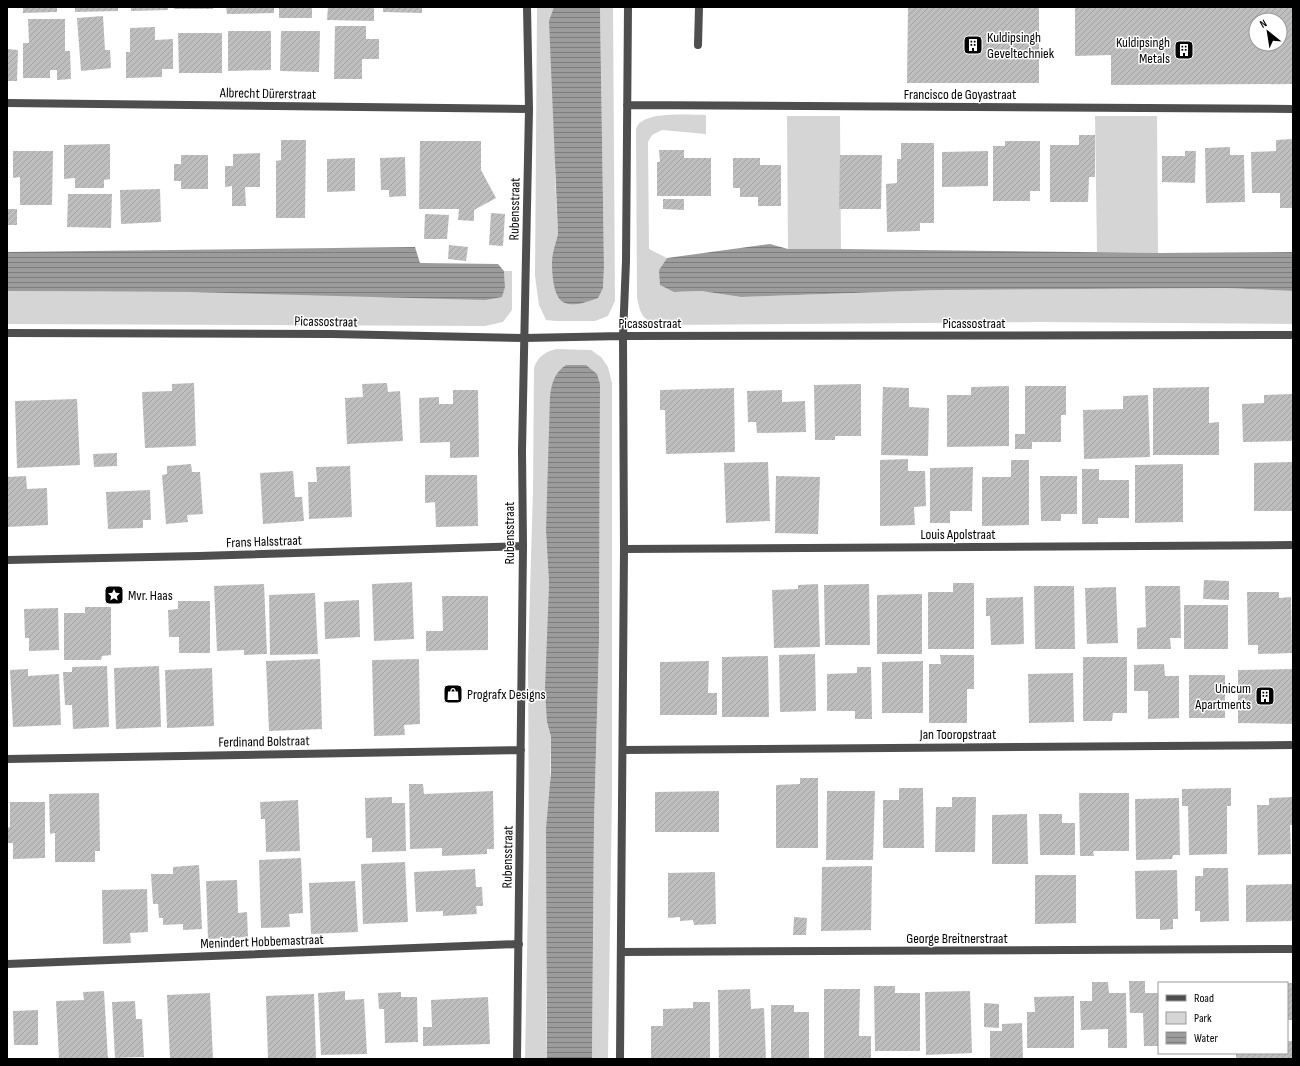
<svg xmlns="http://www.w3.org/2000/svg" width="1300" height="1066" viewBox="0 0 1300 1066" font-family="'Sofia Sans Condensed',sans-serif">
<style>
.green{fill:#d5d5d5}
.water{fill:url(#water-rules)}
.building{fill:url(#building-hatch);fill-rule:evenodd}
.lines{fill:none;stroke-linecap:round;stroke-linejoin:round}
.lane{stroke:#4e4e4e;stroke-width:8}
.street{stroke:#4e4e4e;stroke-width:8}
.labels{text-anchor:middle;stroke-width:3;stroke-linejoin:round;paint-order:stroke}
.poi-label{font-size:14px;fill:#000;stroke:#fff;text-anchor:start}
.street-label{font-size:14px;fill:#000;stroke:#fff}
</style>
<defs>
<pattern id="water-rules" width="6" height="5" patternUnits="userSpaceOnUse"><rect width="6" height="5" fill="#9c9c9c"/><path d="M0 2.5h6" fill="none" stroke="#7d7d7d"/></pattern>
<pattern id="building-hatch" width="6" height="6" patternUnits="userSpaceOnUse"><rect width="6" height="6" fill="#bebebe"/><path d="M-1 1l2-2M0 6l6-6M5 7l2-2" fill="none" stroke="#a2a2a2"/></pattern>
</defs>
<rect width="100%" height="100%" fill="#fff"/>
<path class="green" d="M537,7L554,8L555,176L558,234L552,261L555,289L603,288L604,267L600,7H613L615,301L608,316L595,321H556L546,320L539,305L535,276Z
M706,115V134L662,130L652,135L648,142L649,249L667,258L659,270L674,292L701,291L741,297L939,290L1225,288L1293,291V324L1039,322L664,325C643,320 641,318 637,297L636,129C637,127 638,123 641,122C654,112 689,115 706,115Z
M787,116H840L841,249H788Z
M1095,116H1157L1158,253L1097,252Z
M504,271H512V310L503,322L485,326L7,324V291L192,292L505,287Z
M556,349L591,350L601,357L608,367L612,383V793L608,1059H592L594,823L599,642L600,384C587,363 591,365 566,365L548,486L546,530L549,584L547,722L551,737L546,1003L547,1059H525L529,850L528,659L533,491L534,368C538,356 545,352 556,349Z"/>
<path class="water" d="M554,7H600L604,267L603,288L598,298C589,301 575,307 565,303C553,299 552,273 552,262C552,253 556,243 558,234L549,21Z
M770,244L788,249H841L1158,253L1293,252V291L1225,288L939,290L741,297L701,291L674,292L660,285L659,270L667,258Z
M415,247L420,263L498,264L504,271L505,287L502,297L485,300L192,292L7,291V252Z
M566,365H586L597,374L600,384L599,642L594,823L592,1059H547L546,829L551,772V737L547,722L545,690L549,584L546,530L550,396C552,383 554,373 566,365Z"/>
<path class="building" d="M23,7H57V12L23,13Z
M75,7H118V11L75,12Z
M131,7H168V10L131,11Z
M174,7H213V9H174Z
M226,7H274V13L227,14Z
M279,7H312V18H279Z
M328,7H374V21L327,20Z
M383,7H422V13L383,12Z
M908,7H1039V83H907Z
M1075,7H1293V84L1111,85V55L1075,56ZM1256,20H1280V44H1256Z
M103,16L105,50H110L111,68L81,71L77,18Z
M28,19H65V51H70L71,79L57,80V70H50V78H23V43H29Z
M335,26H366V39H379V59H362V79H334Z
M155,27V40L173,39V69H162V77L126,78V52H130V28Z
M228,31H271V70L228,71Z
M281,31H320L319,72L280,71Z
M178,33H222V73H179Z
M7,49L18,50L17,81H7Z
M1079,135H1095V177H1089L1088,202H1050V145H1079Z
M1293,139V208H1280V193H1252L1251,152L1276,151V140Z
M281,140H306L305,218H276V161L281,160Z
M420,141H481V170L496,198L474,210V221L458,220L459,209H419Z
M1005,141H1040V191H1030V201H993V146H1005Z
M901,143H934V223H920V231L887,232L886,184L897,183V159H901Z
M110,144V179L104,180V188H75V178L64,179V145Z
M1230,147V155H1244L1245,202L1206,203L1205,148Z
M659,150H684V158H711V196H657V162H660Z
M13,151H53L52,205H20V177L13,178Z
M988,151V186L942,187V152Z
M1185,151H1196L1195,183L1162,182V156H1185Z
M260,153V187H245L246,206H232V186L225,187V166H233V154Z
M181,155H208V189H181V181H174V164H181Z
M840,155H882L881,209H839Z
M405,157L406,196L389,197V190H381L380,158Z
M355,158V191L327,192V159Z
M733,158H760V165H781V206H758V197H740V188H733Z
M160,189L161,222L121,224L120,190Z
M68,194H112L111,228L67,227Z
M663,199H684V210L663,209Z
M7,209H17V225H7Z
M491,213L505,214L503,246L489,245Z
M425,214L449,215L447,239H424Z
M449,245L468,247L466,261L448,259Z
M194,383L196,446L145,448L142,392L172,391V384Z
M387,383L388,392L400,391L403,441L347,444L345,398L363,397L362,384Z
M861,384V436H835V440H815L814,385Z
M1009,386V446L947,447V395H971V387Z
M1025,386H1066V415H1061V442H1032V449H1015V434H1025Z
M883,387L909,388V407L929,408L928,456L881,455Z
M1209,387V423L1219,422V455H1153V388Z
M734,388L735,452L666,454L665,410H660V390Z
M453,390H478L479,457L450,458V442L420,443L419,398L439,397V404H453Z
M782,390V402L805,401L806,432L757,433L756,422H748L747,391Z
M1293,394V441L1243,442L1242,404L1264,403V395Z
M1148,395L1150,457L1084,459L1083,410L1123,409V396Z
M77,399L80,465L17,468L15,401Z
M117,453V466L94,467L93,454Z
M908,459V471H925L926,506L914,507L915,525L880,526V460Z
M1011,460H1029V525L982,526V477H1011Z
M768,462L770,521L726,523L724,463Z
M1293,462V511H1254V463Z
M191,464L192,472H200L203,514L187,515L188,522L166,524L162,475L167,474V466Z
M1183,464V522L1135,523V465Z
M350,466L352,517L309,519L308,482H317L316,467Z
M973,467L972,511H950V523H930V468Z
M1082,469H1099V480H1129V518H1098V524H1082Z
M293,471L295,497H302L304,521L263,524L260,473Z
M425,475H477L478,526L436,527L435,502L425,503Z
M26,476L27,489L47,488L48,525L7,527V477Z
M776,476L820,477L818,534L775,533Z
M1040,476H1077V514H1061V521H1041Z
M150,490L151,520H143V528L108,529L106,492Z
M1204,580L1229,581V600L1203,599Z
M412,582L414,639L374,641L372,584Z
M953,583H974V649H928V592H953Z
M264,584L267,654L244,655V650L217,651L214,586Z
M818,584L820,647L774,648L772,590L798,589V585Z
M869,584L870,645H825L824,585Z
M1034,586H1074L1075,649H1035Z
M1145,586H1180L1181,638H1170L1171,649H1137V628L1146,627Z
M1116,587L1118,643L1087,644L1085,588Z
M1247,592H1279V598L1291,597L1292,653L1258,654V645H1248Z
M315,593L318,654L270,655L269,595Z
M922,594V654H877V595Z
M442,596H488V650L426,651V631H443Z
M1023,597L1024,644L991,645L990,616H986V598Z
M359,600L360,637L325,639L324,602Z
M178,601H210V653H179V637H169L168,610L178,609Z
M1184,605H1228V649H1184Z
M85,607H111V655L102,656L101,660H64V613H85Z
M58,608L59,650L29,651V638H25L24,609Z
M815,654L816,711L780,712L779,655Z
M940,655H974V689H967V723H929V664H941Z
M768,656L769,717H722V657Z
M1083,657H1127V713H1113L1112,721H1083Z
M320,659L322,729L269,731L266,661Z
M419,659L420,724L404,725L405,735L374,736L372,660Z
M709,661L708,693H717V715H660V662Z
M923,661V713H882V662Z
M1164,664L1165,676H1179V718L1148,719V691H1134V665Z
M107,666L109,727L73,729L72,705H65L63,672H72V667Z
M159,666L161,727L116,729L114,668Z
M857,667H871L872,719H855V711H827V674L857,673Z
M212,668L214,726L167,728L165,670Z
M28,669V676L59,674L61,725L13,727L10,670Z
M1293,669V724L1238,723V670Z
M1073,673L1074,722L1029,723L1028,674Z
M1189,675H1225V718H1189Z
M800,778H818V848H776V785L800,784Z
M409,784H423L424,794L493,791L494,849H487V854L442,856V848L410,849Z
M899,788H923L924,848H883V800H899Z
M1231,788V806H1227V854L1189,855L1188,806H1182V789Z
M719,791V832H655V792Z
M827,791H875L873,860H826Z
M99,793L100,851H95V862H55V833L50,834L49,794Z
M1079,793H1129V851H1093L1094,856H1080Z
M392,797V803H405L406,851L372,852V838H366L365,798Z
M952,797H976L975,852H935L936,807H952Z
M1293,797V825H1290L1291,854L1258,855L1257,805H1269V798Z
M1179,798L1180,855H1173L1172,859L1136,860L1135,799Z
M298,800L300,851L266,852L265,819H261L260,802Z
M10,802H45V858L13,859V843H7V828L10,827Z
M1027,814L1028,864H992V815Z
M1039,814H1062V823H1075V855H1040Z
M301,858L303,913L289,914L290,927L261,928L259,860Z
M405,862L408,922L363,924L361,864Z
M199,865L202,929L183,930V924L163,925V918H159L158,904H153L151,874H173V867Z
M872,866L871,930L821,931L822,867Z
M1203,868H1228L1229,921L1200,922V911H1195V876H1203Z
M475,869L476,887H482L483,906H476L477,914L443,916V911L416,912L414,872Z
M1177,870L1178,919H1173V929L1160,930V919H1136L1135,871Z
M715,872L716,924L694,925L693,920L680,921V917L668,918V873Z
M1035,875H1076V923L1035,924Z
M237,880L238,913L247,912L248,937L208,939L206,881Z
M355,881L358,932L311,934L309,883Z
M1293,884V921L1246,922V885Z
M147,889L148,932L130,933L131,943L103,944L102,890Z
M794,917L807,918L806,935H793Z
M1129,981H1145V993H1159V1046H1144L1143,1013H1130Z
M1092,982H1108L1109,993H1126L1127,1048H1108V1029L1081,1030L1080,1001H1092Z
M1287,983H1293V1020H1287Z
M874,986H895V993H920V1051H875Z
M750,989L751,1009L764,1008L766,1059H719L718,990Z
M824,989H860L859,1036H871V1059H824Z
M104,991L108,1059H59L56,1001L84,1000L83,992Z
M345,991V1000L364,999L367,1054L321,1055L318,993Z
M970,991L972,1053L926,1055L925,992Z
M401,992V997H417L418,1042L385,1043L384,1009H379L378,993Z
M210,993L213,1059H170L167,995Z
M314,994L316,1058L268,1059L266,996Z
M1074,996V1048H1027V1012H1035L1034,997Z
M488,997L490,1044L423,1046V1027H432L431,1000Z
M135,1001L136,1019H142L144,1057L115,1058L112,1002Z
M693,1002H710V1059H651V1026H663V1009L693,1008Z
M984,1003L999,1004V1028L984,1027Z
M771,1005H794V1012H809V1059H771Z
M38,1010V1045H14L13,1011Z
M1022,1023L1023,1059H990V1031H1002V1024Z
M1287,1041H1293V1059H1236V1053H1287Z"/>
<g class="lines">
<path class="lane" d="M698,45L699,7"/>
<path class="street" d="M7,103L529,109
M627,105L1293,109
M7,333L332,334L524,338L623,336L1293,335
M624,549L1293,545
M7,560L199,556L523,546
M623,750L1293,745
M7,759L521,750
M622,952L1293,949
M7,964L519,944
M517,1059L523,546L522,451L529,109L527,7
M620,1059L624,549L623,336L626,261L628,7"/>
</g>
<defs>
<g id="building-square" transform="scale(1)"><rect x="-9" y="-9" width="18" height="18" rx="4" fill="#000" stroke="#fff"/><path d="M-4-6H4V6H1V3H-1V6H-4ZM-2.5-4.3h1.7v1.8h-1.7ZM.8-4.3h1.7v1.8H.8ZM-2.5-1h1.7V.8h-1.7ZM.8-1h1.7V.8H.8Z" fill="#fff"/></g>
<g id="sight-square" transform="scale(1)"><rect x="-9" y="-9" width="18" height="18" rx="4" fill="#000" stroke="#fff"/><path d="M0-6L1.8-2.2L6-1.7L2.9 1.2L3.7 5.4L0 3.3L-3.7 5.4L-2.9 1.2L-6-1.7L-1.8-2.2Z" fill="#fff"/></g>
<g id="shop-square" transform="scale(1)"><rect x="-9" y="-9" width="18" height="18" rx="4" fill="#000" stroke="#fff"/><path d="M-5-2.5h2.3a2.7 3.5 0 0 1 5.4 0H5L5.5 6h-11ZM-1.5-2.5h3a1.5 2.3 0 0 0-3 0Z" fill="#fff"/></g>
</defs>
<g fill-rule="evenodd">
<use href="#building-square" x="973" y="45"/>
<use href="#building-square" x="1184" y="50"/>
<use href="#sight-square" x="114" y="595"/>
<use href="#shop-square" x="453" y="694"/>
<use href="#building-square" x="1265" y="696"/>
</g>
<g class="labels">
<g class="poi-label">
<text x="987" y="42">Kuldipsingh<tspan x="987" dy="16">Geveltechniek</tspan></text>
<text x="1170" y="47" text-anchor="end">Kuldipsingh<tspan x="1170" dy="16">Metals</tspan></text>
<text x="128" y="600">Mvr. Haas</text>
<text x="1251" y="693" text-anchor="end">Unicum<tspan x="1251" dy="16">Apartments</tspan></text>
<text x="467" y="699">Prografx Designs</text>
</g>
<g class="street-label">
<text transform="translate(268 93) rotate(1)" y="5">Albrecht Dürerstraat</text>
<text x="960" y="99">Francisco de Goyastraat</text>
<text transform="translate(514 209) rotate(-89)" y="5">Rubensstraat</text>
<text transform="translate(326 321) rotate(1)" y="5">Picassostraat</text>
<text x="650" y="328">Picassostraat</text>
<text x="974" y="328">Picassostraat</text>
<text transform="translate(509 533) rotate(-90)" y="5">Rubensstraat</text>
<text x="958" y="539">Louis Apolstraat</text>
<text transform="translate(264 541) rotate(-2)" y="5">Frans Halsstraat</text>
<text x="958" y="739">Jan Tooropstraat</text>
<text transform="translate(264 741) rotate(-1)" y="5">Ferdinand Bolstraat</text>
<text transform="translate(507 857) rotate(-89)" y="5">Rubensstraat</text>
<text x="957" y="943">George Breitnerstraat</text>
<text transform="translate(262 941) rotate(-2)" y="5">Menindert Hobbemastraat</text>
</g>
</g>
<rect width="1300" height="1066" fill="none" stroke="#000000" stroke-width="16"/>
<rect x="1158" y="982" width="130" height="72" fill="#ffffff" stroke="#999999"/>
<rect x="1166" y="995" width="20" height="6" fill="#4e4e4e" stroke="#999999"/>
<text x="1194" y="1002" font-size="12" fill="#000000">Road</text>
<rect x="1166" y="1012" width="20" height="12" fill="#d5d5d5" stroke="#999999"/>
<text x="1194" y="1022" font-size="12" fill="#000000">Park</text>
<rect x="1166" y="1032" width="20" height="12" fill="url(#water-rules)" stroke="#999999"/>
<text x="1194" y="1042" font-size="12" fill="#000000">Water</text>
<g transform="translate(1268 32) rotate(330)"><circle r="19" fill="#ffffff" stroke="#999999"/>
<path d="M0-3L7 15L0 10L-7 15Z" fill="#000000"/>
<text y="-6" font-size="11" font-weight="bold" text-anchor="middle" fill="#000000">N</text>
</g>
</svg>
